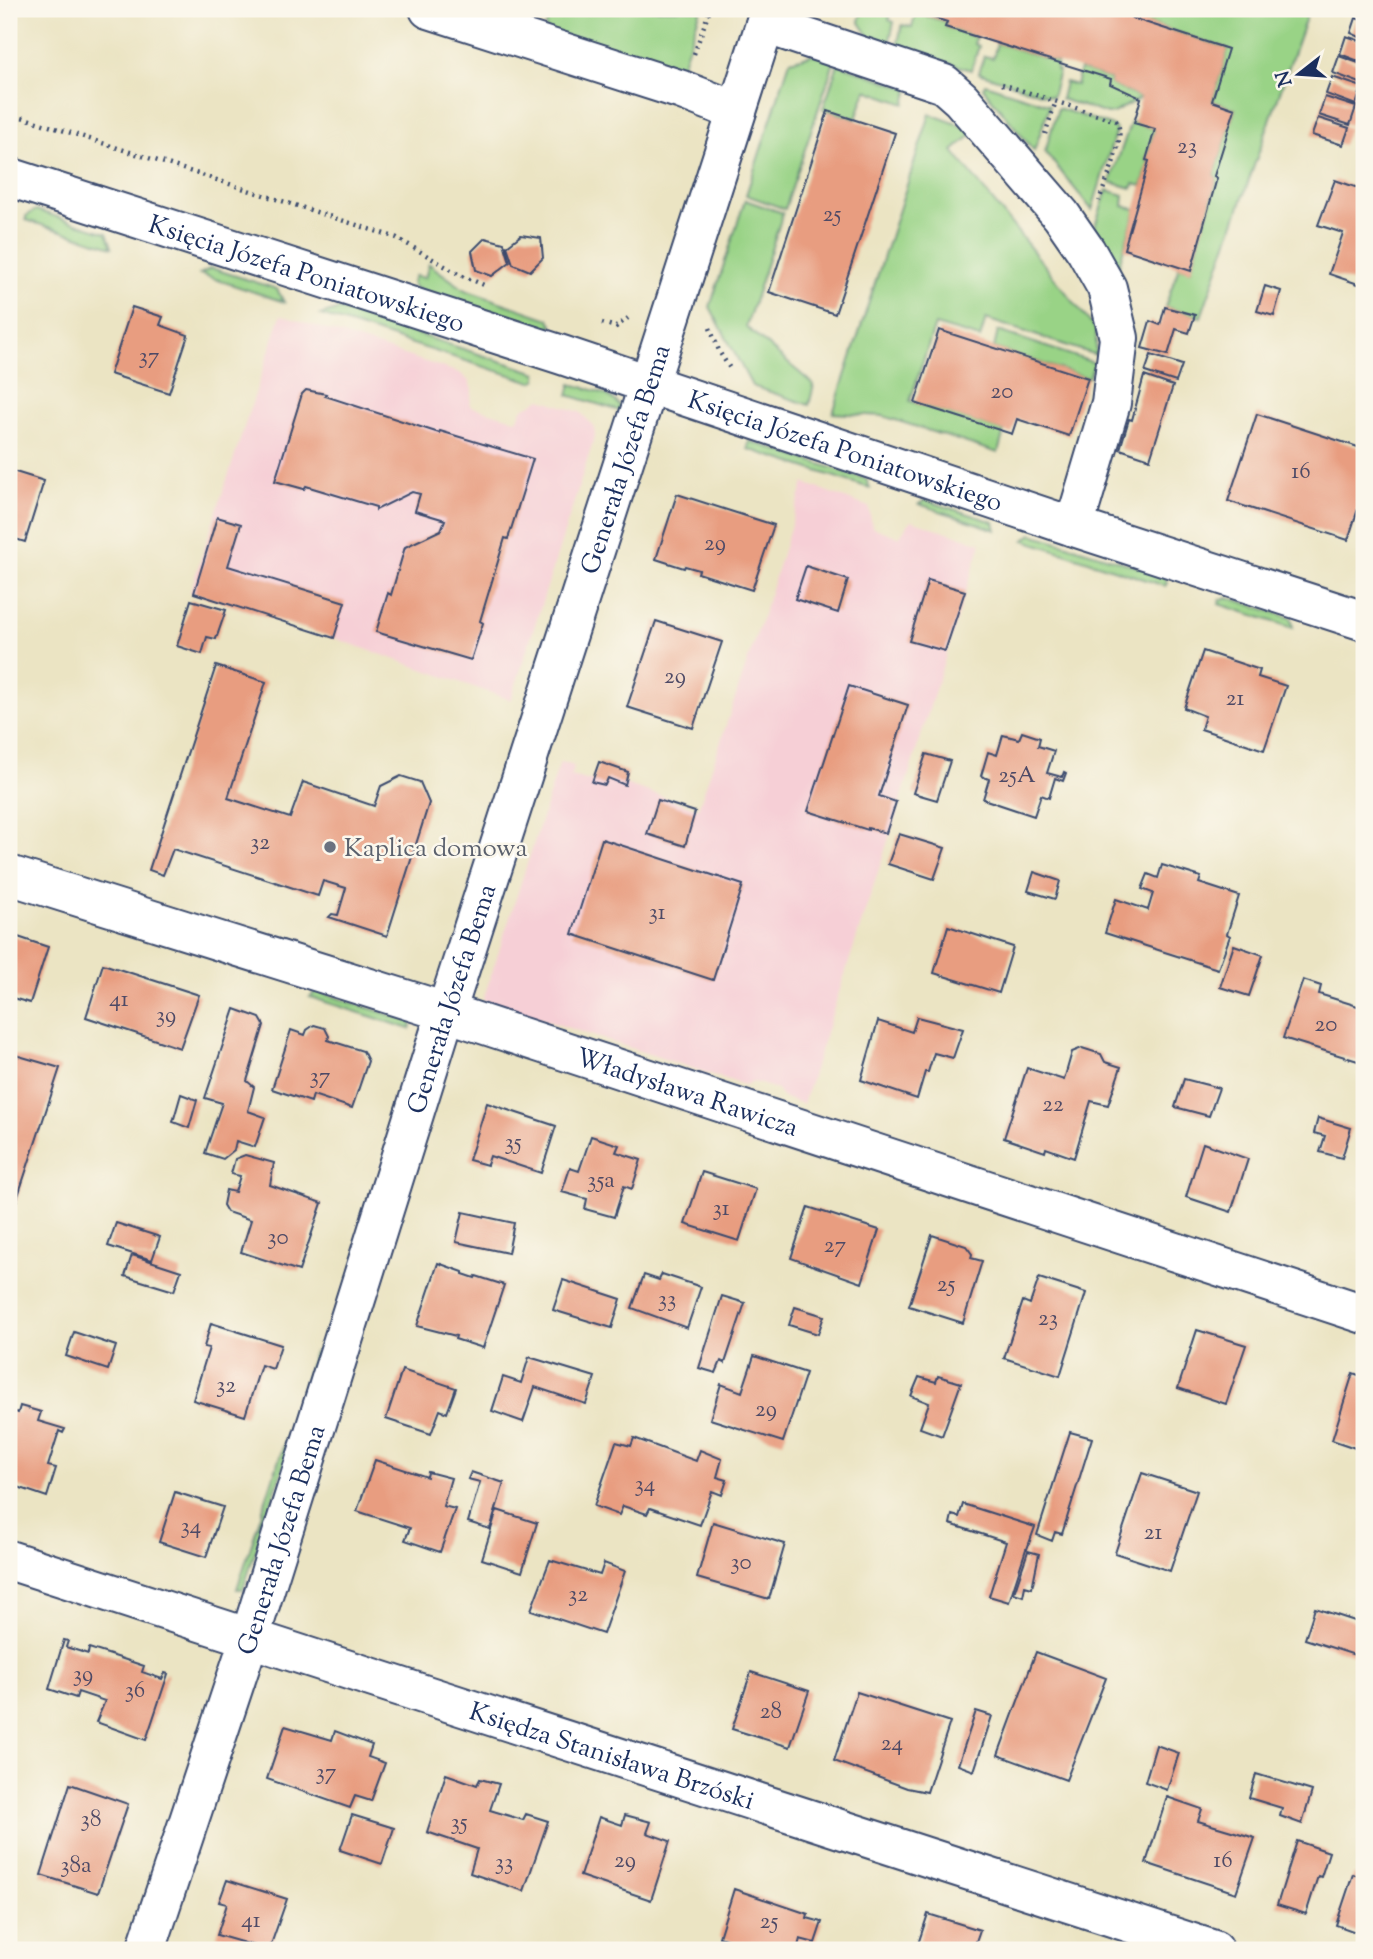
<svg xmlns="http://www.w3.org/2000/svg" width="1373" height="1959" viewBox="0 0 1373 1959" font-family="'Sorts Mill Goudy',serif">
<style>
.built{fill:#f6cfd6}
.green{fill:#99d386;stroke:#5a8172;stroke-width:2}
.building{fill:#e89d80}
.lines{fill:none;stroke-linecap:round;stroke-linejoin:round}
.minor-casing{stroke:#3a4a6d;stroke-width:42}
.path{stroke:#3a4a6d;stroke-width:4.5;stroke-dasharray:2 5;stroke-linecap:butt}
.minor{stroke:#fff;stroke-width:38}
.worship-dot{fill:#6b7280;stroke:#fbf7ec;stroke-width:2.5}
.labels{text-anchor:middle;stroke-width:5;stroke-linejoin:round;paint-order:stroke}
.number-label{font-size:23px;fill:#4e4a66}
.street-label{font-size:26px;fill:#1b2f5e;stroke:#fbf7ec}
.worship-label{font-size:26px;fill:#5b616d;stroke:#fbf7ec;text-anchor:start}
</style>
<rect width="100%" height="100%" fill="#fbf7ec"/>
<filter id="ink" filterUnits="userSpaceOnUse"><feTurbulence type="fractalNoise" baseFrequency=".0143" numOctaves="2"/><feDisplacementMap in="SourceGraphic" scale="14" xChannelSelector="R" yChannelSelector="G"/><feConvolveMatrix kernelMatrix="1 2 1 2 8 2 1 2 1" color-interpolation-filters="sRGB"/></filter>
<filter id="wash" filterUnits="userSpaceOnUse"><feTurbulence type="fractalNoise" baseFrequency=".00686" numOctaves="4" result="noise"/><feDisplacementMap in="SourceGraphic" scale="28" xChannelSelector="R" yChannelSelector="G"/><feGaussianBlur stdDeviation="1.57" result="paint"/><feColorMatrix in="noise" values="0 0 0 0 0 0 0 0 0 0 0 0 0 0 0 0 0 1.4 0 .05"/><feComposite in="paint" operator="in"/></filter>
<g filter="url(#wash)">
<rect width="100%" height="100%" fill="#ebe4c3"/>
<path class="built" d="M281,315L460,373L469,381L472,390L470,406L517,420L523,408L541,399L580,412L594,426L595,436L511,700L334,638L190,592Z
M804,483L869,507L872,527L899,537L911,520L981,543L895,819L803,1104L782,1097L777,1089L754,1082L744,1085L483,1000L560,762L574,766L571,776L605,785L608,778L698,809L762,618Z"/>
<path class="green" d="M551,9H701L680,72L545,30Z
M863,9H892L889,20L894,22L889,44L871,39L859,21Z
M1117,9H1309L1201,317L1165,307L1179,267L1191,270L1217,178L1214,176L1235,109L1212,101L1228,49L1132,18L1133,14Z
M916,13L947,22L946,27L976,37L974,44L979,46L971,70L897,47L902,25L912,27Z
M997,43L1057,62L1056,70L1059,71L1052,97L979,73L984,56L993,58Z
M814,54L834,62L785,209L746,195L790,61Z
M838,64L909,89L905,104L866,90L856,119L823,109Z
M1080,69L1111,79L1110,84L1141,98L1113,113L1107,114L1061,99L1065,82L1076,85Z
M985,84L1050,105L1034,151L983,88Z
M1058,108L1113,126L1116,130L1092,210L1045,152Z
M930,114L976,131L953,151L1096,330V355L986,319L980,338L935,325L910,401L1004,431L998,453L883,416L833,413Z
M1131,122L1155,129L1146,160L1149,161L1142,186L1134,184L1132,188L1110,182Z
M1107,190L1124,195L1123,206L1136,209L1117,271L1094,229Z
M745,200L783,213L746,327L814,385L809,405L752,386L710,307Z
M36,210L107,233L112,247L26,220V216Z
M429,264L465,290L549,319L552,325L549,333L415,288L412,282L415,276L425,278Z
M211,268L277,289L284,302L200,274Z
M340,309L537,373V379L532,382L321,315Z
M998,331L1095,363L1088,378L994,348Z
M571,384C590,390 615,392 623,412L568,395Z
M749,441L866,479L870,488L748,449Z
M925,500L994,522L996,530L919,504Z
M1032,534L1164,575L1167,583L1165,586L1024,540Z
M1227,597L1291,618L1293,628L1219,604L1220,600Z
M316,991L412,1022L410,1029L310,997Z
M314,1352L320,1354L243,1589H237Z"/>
<g id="blocks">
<path class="building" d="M906,9H1117L1133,14L1132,18L1228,49L1212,101L1235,109L1214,176L1217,178L1191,271L1124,249L1149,161L1146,160L1155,129L1134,123L1141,98L1110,84L1111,79L945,27L947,22Z
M1356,18L1364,21V39L1351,33Z
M1346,36L1364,42V63L1340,54Z
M1339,56L1364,65L1363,84L1333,73Z
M1332,77L1362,87L1356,105L1326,94Z
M1325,97L1356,107L1350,125L1319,115Z
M828,111L895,133L835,314L769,292Z
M1318,118L1349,128L1343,145L1312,135Z
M1335,180L1364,190V286L1329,274L1343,233L1318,225Z
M521,235L541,238L543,258L530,271L513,264L507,246Z
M485,238L504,243L510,262L492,276L476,270L472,251Z
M1265,286L1281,291L1274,316L1257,311Z
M132,307L163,317L160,325L188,335L169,393L110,374Z
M1165,307L1195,315L1189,333L1176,329L1168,355L1142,348L1150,321L1160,325Z
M939,330L1088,378L1069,436L1017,419L1012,434L915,403Z
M1151,355L1182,365L1176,382L1145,372Z
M1144,376L1173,386L1150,459L1120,449L1129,419L1132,420Z
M306,390L326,394L325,396L439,433L440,431L533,459L508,539L505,538L480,621L483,623L471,660L376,632L388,593L391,595L405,547L441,530L445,520L415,511L420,494L412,492L376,510V507L306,486L304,489L275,481L302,394Z
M1257,414L1364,449V490L1348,540L1228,501Z
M9,470L44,481L25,542L9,537Z
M677,494L774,525L752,590L698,573L699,570L685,566L684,568L656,559Z
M217,517L241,524L228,566L345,602L334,638L194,593Z
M806,566L848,580L838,613L795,599Z
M928,580L965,591L945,651L909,641Z
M191,600L226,610L216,639L207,637L202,654L177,646Z
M656,621L722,642L693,728L627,707Z
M1203,651L1260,670L1258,677L1286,686L1264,750L1201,729L1205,716L1184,708Z
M216,666L266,682L228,798L290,818L303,782L374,806L381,786L401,776L420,782L429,803L387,936L329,917L332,914L338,915L346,888L323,881L318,896L173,849L163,875L149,870Z
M849,686L908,705L879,796L896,802L886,833L868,828V830L808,811Z
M1022,732L1040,738L1038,746L1054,751L1047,773L1062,777L1064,772L1066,773L1063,781L1055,778L1049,798L1041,795L1034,816L983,799L989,779L981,776L988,752L997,755L1003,735L1019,739Z
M926,754L950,761L937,800L913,793Z
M599,762L628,772L625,785L608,778L605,785L592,782Z
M658,800L695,812L685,846L647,834Z
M899,834L945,848L934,879L888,864Z
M602,839L743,885L713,980L572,934Z
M1162,865L1201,877L1199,883L1239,896L1227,934L1230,936L1218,969L1105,933L1116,899L1148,910L1153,893L1142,889L1148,874L1158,878Z
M1034,872L1060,881L1055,899L1028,891Z
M948,926L1013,947L999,993L934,973Z
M9,934L48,947L30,1003L9,997Z
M1234,945L1263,955L1249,996L1220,987Z
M103,964L199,995L180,1048L86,1017Z
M1303,980L1321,986L1319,994L1364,1008V1053L1361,1062L1283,1038Z
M235,1009L260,1018L264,1025L247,1081L254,1087L248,1111L265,1117L255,1147L236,1141L234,1150L223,1159L205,1153L222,1103L205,1098Z
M917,1017L963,1029L953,1058L934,1053L928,1072H925L917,1099L861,1080L878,1021L912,1032Z
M314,1025L325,1028L329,1036L328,1040L363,1051L368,1061L352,1108L313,1095L311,1102L272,1089L291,1030L305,1035L307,1030Z
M1082,1048L1101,1054L1105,1062L1121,1067L1108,1105L1091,1101L1074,1158L1046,1148L1045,1152L1004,1138L1027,1068L1064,1080L1072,1052Z
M12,1054L60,1068L11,1217L9,1216V1063Z
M1184,1079L1219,1088L1209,1116L1175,1107Z
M181,1094L197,1100L189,1128L173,1122Z
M487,1103L556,1126L541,1173L490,1156L487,1165L469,1160Z
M1318,1118L1351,1128L1342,1158L1320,1152L1325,1136L1314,1133Z
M591,1136L619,1145L616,1152L641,1160L632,1189L624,1186L614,1217L585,1209L587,1199L562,1192L570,1168L579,1171Z
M1203,1143L1248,1159L1231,1212L1186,1197Z
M245,1155L274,1163L270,1185L322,1203L299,1271L241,1252L251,1220L227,1212L223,1205L226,1190L235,1192L240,1176L231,1174L235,1159Z
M702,1172L756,1189L739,1241L685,1224Z
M808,1207L879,1230L862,1283L791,1258Z
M463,1212L514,1223L508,1253L456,1242Z
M116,1223L160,1237L152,1260L108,1246Z
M932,1235L966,1246L972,1254L971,1258L982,1261L963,1323L909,1306Z
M132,1255L181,1271L174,1291L125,1276Z
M438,1263L463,1272V1274L475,1278L476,1276L504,1285L483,1348L455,1339L456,1336L417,1326Z
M662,1274L701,1287L687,1328L632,1308L644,1275L659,1280Z
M1039,1278L1086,1293L1060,1376L1004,1358L1023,1301L1030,1304Z
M563,1280L621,1299L612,1328L553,1310Z
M722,1296L745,1303L725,1363L721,1361L716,1373L699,1368Z
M795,1307L824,1316L818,1334L789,1325Z
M211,1323L281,1345L273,1369L261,1365L245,1416L193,1400L209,1348L204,1347Z
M1197,1330L1246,1345L1226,1404L1178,1388Z
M74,1332L116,1346L108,1370L66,1356Z
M754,1356L806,1373L783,1442L710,1419L721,1384L742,1392Z
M529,1357L595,1377L586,1404L535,1387L523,1422L492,1411L503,1377L521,1383Z
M402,1370L456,1388L447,1413L440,1410L431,1434L386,1419Z
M1353,1373L1364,1377V1451L1332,1440Z
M938,1376L961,1383L942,1436L920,1428L929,1403L911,1396L919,1377L936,1382Z
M20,1406L41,1412L38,1421L65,1429L63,1433L59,1431L48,1466L56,1468L47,1497L9,1484V1410L18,1413Z
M1070,1432L1092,1438L1062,1534L1055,1532L1052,1541L1037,1535Z
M634,1438L696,1461L700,1450L722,1459L717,1477L727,1480L722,1495L712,1491L700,1525L650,1508L647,1514L623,1506L619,1515L594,1506L616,1442L631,1446Z
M375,1460L427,1477L428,1472L451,1478L443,1506L455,1509L440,1552L405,1540L410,1528L357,1511Z
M471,1472L504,1483L490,1529L468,1522L480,1482L468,1479Z
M1142,1473L1197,1491L1170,1571L1115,1553Z
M175,1492L223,1507L206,1557L159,1542Z
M963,1504L1035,1527L1027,1549H1026L1009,1602L989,1596L1006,1542L950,1524L952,1515L959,1517Z
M497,1510L537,1523L522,1572L482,1559Z
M713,1522L785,1544L769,1599L697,1578Z
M1028,1551L1039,1554L1032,1588L1025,1586L1023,1596L1014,1593Z
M550,1560L600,1575L604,1563L625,1571L603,1634L531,1610Z
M1315,1608L1364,1624V1658L1305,1639Z
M64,1640L68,1641L66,1647L88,1654L89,1648L117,1657L144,1666L142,1672L162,1679L165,1673L168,1674L146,1740L96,1722L105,1701L78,1692L76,1698L49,1689Z
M1036,1652L1106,1678L1066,1780L998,1755Z
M751,1672L809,1691L790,1747L732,1729Z
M857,1692L950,1722L927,1792L907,1788L834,1761Z
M976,1711L992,1716L974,1771L958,1765Z
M285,1726L332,1740L335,1731L372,1745L368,1757L385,1763L371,1801L355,1796L350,1808L267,1779Z
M1156,1745L1179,1753L1167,1790L1145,1782Z
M446,1774L477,1785L480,1779L499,1784L490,1810L523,1820L526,1814L548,1821L524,1891L470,1873L477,1849L427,1832Z
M1256,1774L1312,1791L1302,1824L1280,1816L1282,1808L1249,1798Z
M70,1784L128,1804L98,1893L41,1875Z
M1167,1797L1202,1809L1198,1821L1255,1838L1236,1893L1146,1863Z
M352,1815L394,1828L382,1864L340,1850Z
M625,1815L651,1822L647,1833L670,1841L651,1900L580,1876L599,1817L622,1825Z
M1297,1841L1329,1852L1321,1877L1318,1876L1306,1914L1277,1905Z
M1353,1874L1364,1878V1935L1336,1925Z
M227,1880L287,1899L269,1950L217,1935L227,1904L219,1902Z
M734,1889L808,1914L807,1918L822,1922L815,1943L800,1939L797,1950H760L719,1937Z
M928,1914L980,1930L973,1950H916Z"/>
</g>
</g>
<g filter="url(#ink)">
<use href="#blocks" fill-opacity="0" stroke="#3a4a6d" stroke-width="2"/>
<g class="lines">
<g class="minor-casing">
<g id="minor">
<path d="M429,9L682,90L736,111"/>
<path d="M765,24L944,84L961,99L1061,215L1086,251L1107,288L1119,338L1111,403L1074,527"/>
<path id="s1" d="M9,177L562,355L1074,527L1364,621"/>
<path id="s2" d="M9,875L446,1012L1364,1314"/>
<path id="s3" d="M9,1560L1214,1950"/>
<path id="s4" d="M146,1950L249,1640L446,1012L770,9"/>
</g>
</g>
<path class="path" d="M694,54L710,9
M1002,84L1116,121C1128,136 1105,182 1099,201
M9,113L397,238L460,275L484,285
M1045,134L1056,101
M602,323L616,327L628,318
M710,328L720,353L731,370"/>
<use href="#minor" class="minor"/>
</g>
</g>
<circle class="worship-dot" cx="330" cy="847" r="7"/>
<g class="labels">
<g class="number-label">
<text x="1187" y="153">23</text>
<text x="832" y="221">25</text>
<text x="149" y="363">37</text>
<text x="1002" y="398">20</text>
<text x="1301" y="478">16</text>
<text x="715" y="550">29</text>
<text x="675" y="683">29</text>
<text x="1235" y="705">21</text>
<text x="1017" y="782">25A</text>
<text x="260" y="849">32</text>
<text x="657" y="919">31</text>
<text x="119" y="1006">41</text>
<text x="166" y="1022">39</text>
<text x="1326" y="1031">20</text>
<text x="320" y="1083">37</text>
<text x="1053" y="1111">22</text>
<text x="513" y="1149">35</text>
<text x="601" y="1187">35a</text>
<text x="721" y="1215">31</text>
<text x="278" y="1244">30</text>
<text x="835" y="1252">27</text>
<text x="946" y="1291">25</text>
<text x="667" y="1306">33</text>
<text x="1048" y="1325">23</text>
<text x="226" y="1392">32</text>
<text x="766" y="1416">29</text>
<text x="645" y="1491">34</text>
<text x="191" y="1533">34</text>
<text x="1153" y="1539">21</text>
<text x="741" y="1569">30</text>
<text x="578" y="1601">32</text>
<text x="83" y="1681">39</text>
<text x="135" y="1697">36</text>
<text x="771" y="1718">28</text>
<text x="892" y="1750">24</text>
<text x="326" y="1779">37</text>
<text x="91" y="1826">38</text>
<text x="459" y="1829">35</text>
<text x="625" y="1867">29</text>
<text x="1223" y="1867">16</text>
<text x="504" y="1869">33</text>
<text x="76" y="1872">38a</text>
<text x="251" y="1927">41</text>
<text x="769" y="1928">25</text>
</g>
<g class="street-label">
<text dy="9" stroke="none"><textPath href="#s1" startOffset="313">Księcia Józefa Poniatowskiego</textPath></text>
<text dy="9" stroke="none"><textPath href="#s1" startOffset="880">Księcia Józefa Poniatowskiego</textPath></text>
<text dy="9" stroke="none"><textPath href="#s4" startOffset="1566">Generała Józefa Bema</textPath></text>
<text dy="9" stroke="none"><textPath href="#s4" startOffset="999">Generała Józefa Bema</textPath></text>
<text dy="9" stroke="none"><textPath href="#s2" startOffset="712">Władysława Rawicza</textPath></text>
<text dy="9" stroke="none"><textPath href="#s4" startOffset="432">Generała Józefa Bema</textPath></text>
<text dy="9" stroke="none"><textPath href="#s3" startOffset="634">Księdza Stanisława Brzóski</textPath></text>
</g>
<g class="worship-label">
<text x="344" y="856">Kaplica domowa</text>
</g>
</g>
<rect width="1373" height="1959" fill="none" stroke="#fbf7ec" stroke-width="35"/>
<g transform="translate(1299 74) rotate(253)" stroke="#fbf7ec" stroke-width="5" paint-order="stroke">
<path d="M0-5L12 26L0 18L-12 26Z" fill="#1b2f5e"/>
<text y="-10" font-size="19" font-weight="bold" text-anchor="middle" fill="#1b2f5e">N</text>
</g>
</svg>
